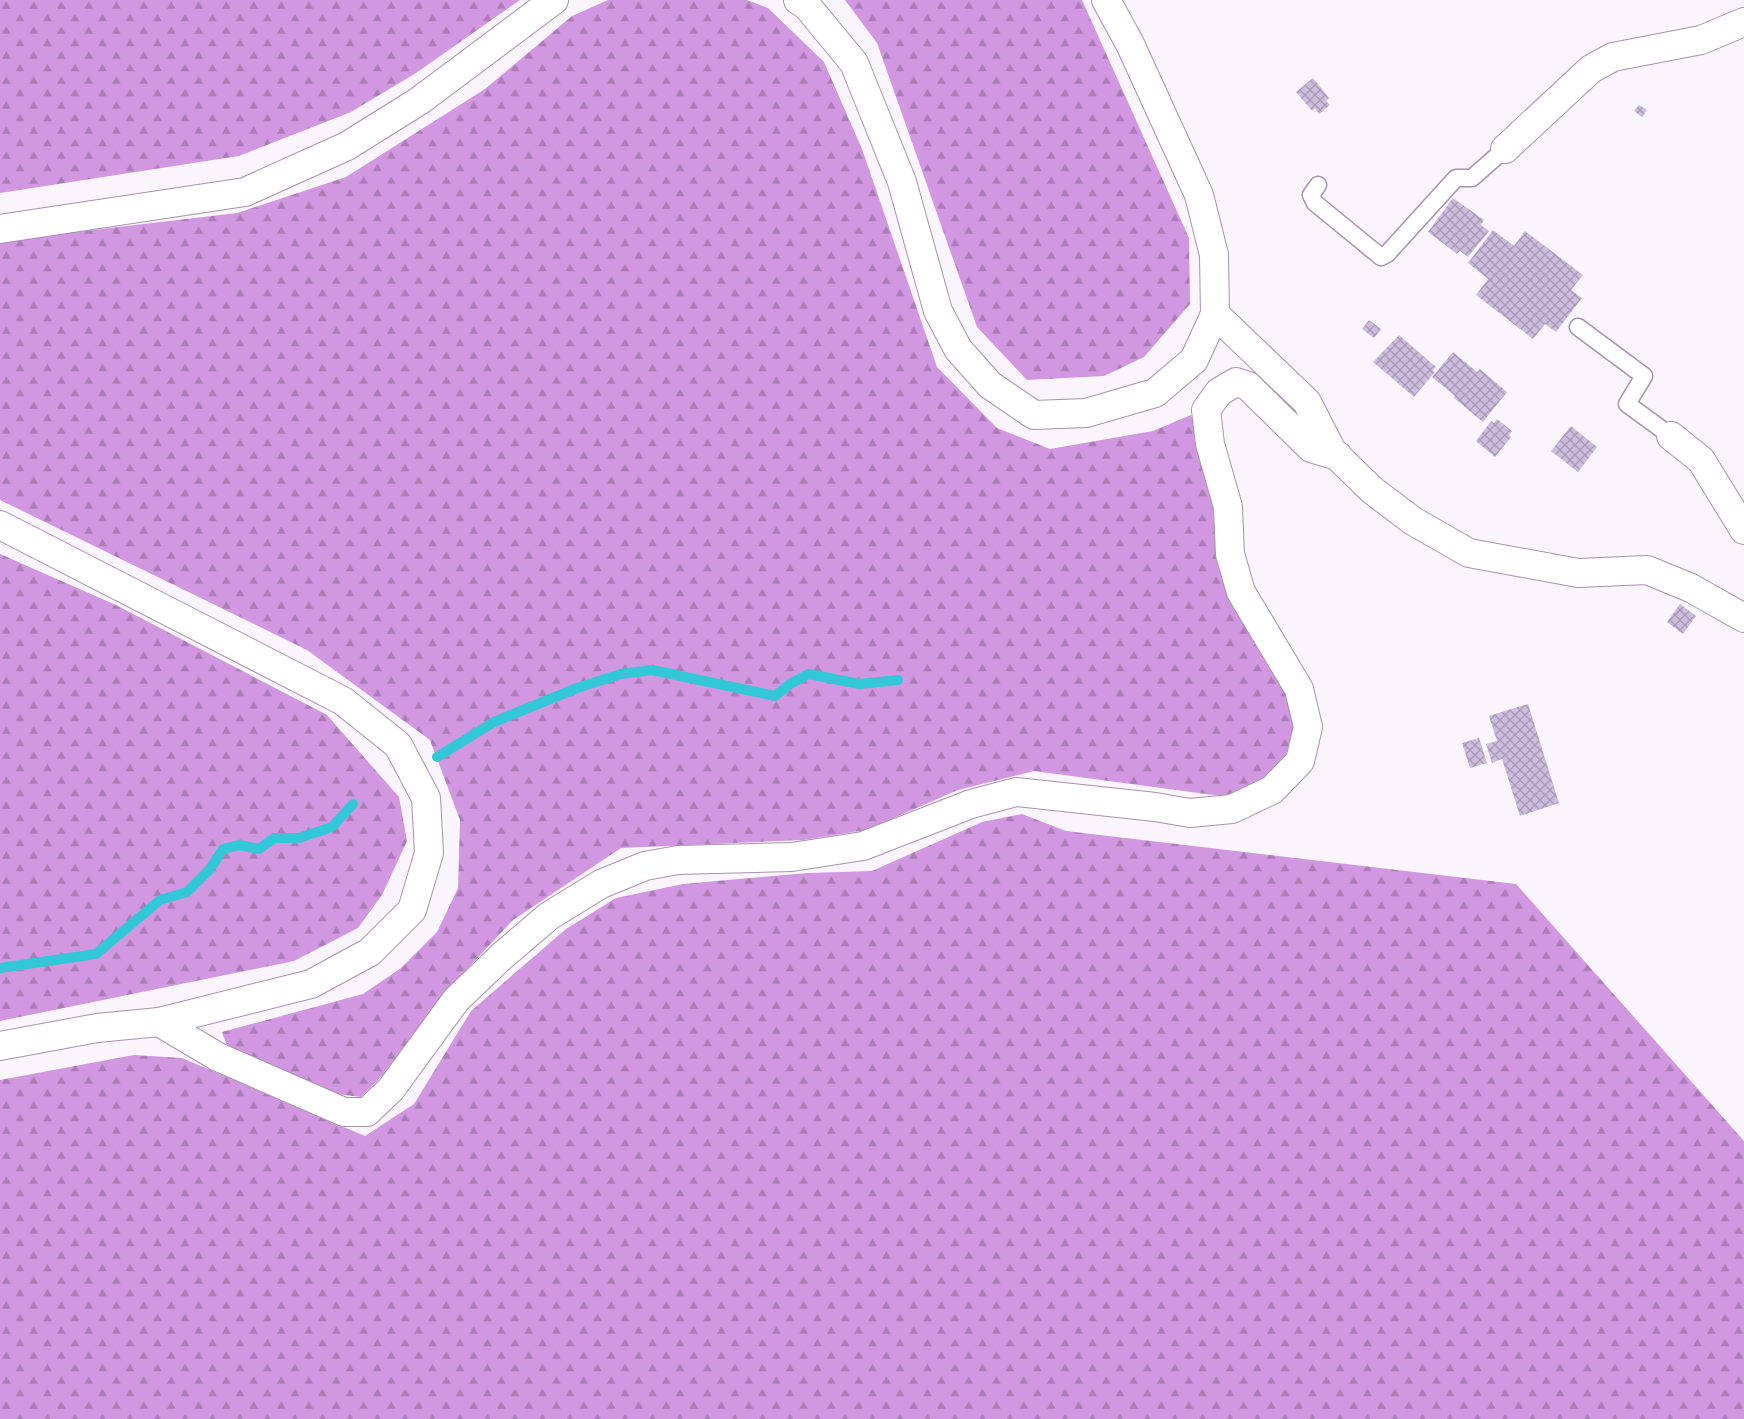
<svg xmlns="http://www.w3.org/2000/svg" width="1744" height="1419" viewBox="0 0 1744 1419" font-family="Merriweather,serif">
<style>
.forest{fill:url(#forest-firs)}
.lines{fill:none;stroke-linecap:round;stroke-linejoin:round}
.stream{stroke:#32c8d8;stroke-width:10}
.building{fill:url(#building-cross-hatch)}
.service-casing{stroke:#a891ae;stroke-width:19}
.minor-casing{stroke:#a891ae;stroke-width:30}
.tertiary-casing{stroke:#a891ae;stroke-width:30}
.service{stroke:#fff;stroke-width:16}
.minor{stroke:#fff;stroke-width:28}
.tertiary{stroke:#fff;stroke-width:28}
</style>
<defs>
<pattern id="forest-firs" width="22" height="20" patternUnits="userSpaceOnUse" patternTransform="scale(1.25)"><rect width="22" height="20" fill="#d297e1"/><path d="M5 1l3.5 6h-7zM16 11l3.5 6h-7z" fill="#ab7cb8"/></pattern>
<pattern id="building-cross-hatch" width="8" height="8" patternUnits="userSpaceOnUse" patternTransform="scale(1.25)"><rect width="8" height="8" fill="#ccbcdd"/><path d="M0 0l8 8M0 8l8-8" fill="none" stroke="#a799b4"/></pattern>
</defs>
<rect width="100%" height="100%" fill="#faf5fc"/>
<path class="forest" d="M0,0H520L416,73L351,112L239,156L0,193Z
M608,0H747L768,8L824,62L862,149L937,367L997,428L1050,449L1153,431L1191,415L1211,480L1216,553L1283,680L1295,723L1286,755L1261,786L1221,796L1034,771L958,790L866,830L803,840L621,848L513,920L454,983L403,1055L361,1097L329,1093L227,1046L222,1032L363,994L401,968L437,932L458,888L460,820L430,740L307,650L0,500V244L8,240L237,213L346,177L485,89L572,16Z
M845,0H1082L1189,238L1190,304L1144,357L1104,376L1027,380L977,327L877,43Z
M0,554L116,605L327,715L399,797L407,841L382,895L358,928L294,961L0,1021Z
M1022,814L1066,831L1516,884L1744,1141V1419H0V1080L134,1055L182,1058L365,1136L414,1104L471,1011L566,929L616,898L683,884L808,873L872,871L982,822Z"/>
<g class="lines">
<path class="stream" d="M437,757L494,722L577,688L621,674L652,670L775,696L790,684L809,674L859,684L898,680
M0,968L96,954L160,900L187,892L210,869L223,849L239,845L259,849L274,838H299L332,827L353,804"/>
</g>
<path class="building" d="M1313,78L1329,98L1326,101L1330,105L1319,114L1315,108L1312,111L1296,92Z
M1639,105L1647,110L1642,117L1634,111Z
M1453,198L1484,220L1481,225L1489,231L1468,257L1460,251L1457,254L1428,232Z
M1493,230L1514,246L1525,231L1583,275L1571,290L1582,298L1556,332L1545,324L1533,339L1476,295L1488,279L1468,263Z
M1369,320L1381,329L1374,338L1362,329Z
M1399,335L1436,367L1433,370L1435,372L1414,397L1373,362Z
M1453,352L1477,372L1480,369L1507,392L1483,422L1454,398L1455,396L1432,377Z
M1497,419L1512,431L1509,435L1511,437L1495,457L1476,441L1491,421L1494,423Z
M1571,426L1597,447L1578,472L1551,451Z
M1680,604L1696,616L1683,634L1667,622Z
M1528,704L1559,803L1520,816L1502,759L1492,763L1486,744L1497,741L1489,716Z
M1479,738L1487,763L1470,768L1462,743Z"/>
<g class="lines">
<g class="service-casing">
<path id="service" d="M1318,185L1311,195L1315,203L1381,257L1387,254L1456,178H1472L1505,149
M1578,327L1644,376L1627,404L1671,436"/>
</g>
<g class="minor-casing">
<path id="minor" d="M1505,149L1591,69L1613,57L1701,40L1744,22
M1215,314L1307,402L1332,451L1372,490L1413,521L1469,553L1578,573L1647,570L1691,588L1744,618
M1671,436L1701,460L1744,530
M159,1022L218,1057L344,1112H367L391,1089L456,1000L502,956L549,916L601,884L645,866L678,860L792,857L863,846L971,804L1016,792L1155,807L1190,813L1232,809L1272,790L1300,761L1308,727L1299,689L1241,592L1230,554L1228,507L1210,444L1206,410L1219,392L1236,382L1248,386L1311,448L1338,456"/>
</g>
<g class="tertiary-casing">
<path id="tertiary" d="M798,0L807,6L854,63L902,182L938,311L958,349L990,385L1034,415L1086,413L1155,393L1194,360L1215,314L1214,255L1199,195L1130,44L1106,0
M0,229L245,192L347,146L419,101L554,0
M0,525L343,701L398,745L426,798L429,853L412,910L370,952L311,984L159,1022L97,1028L0,1046"/>
</g>
<use href="#service" class="service"/>
<use href="#minor" class="minor"/>
<use href="#tertiary" class="tertiary"/>
</g>
</svg>
